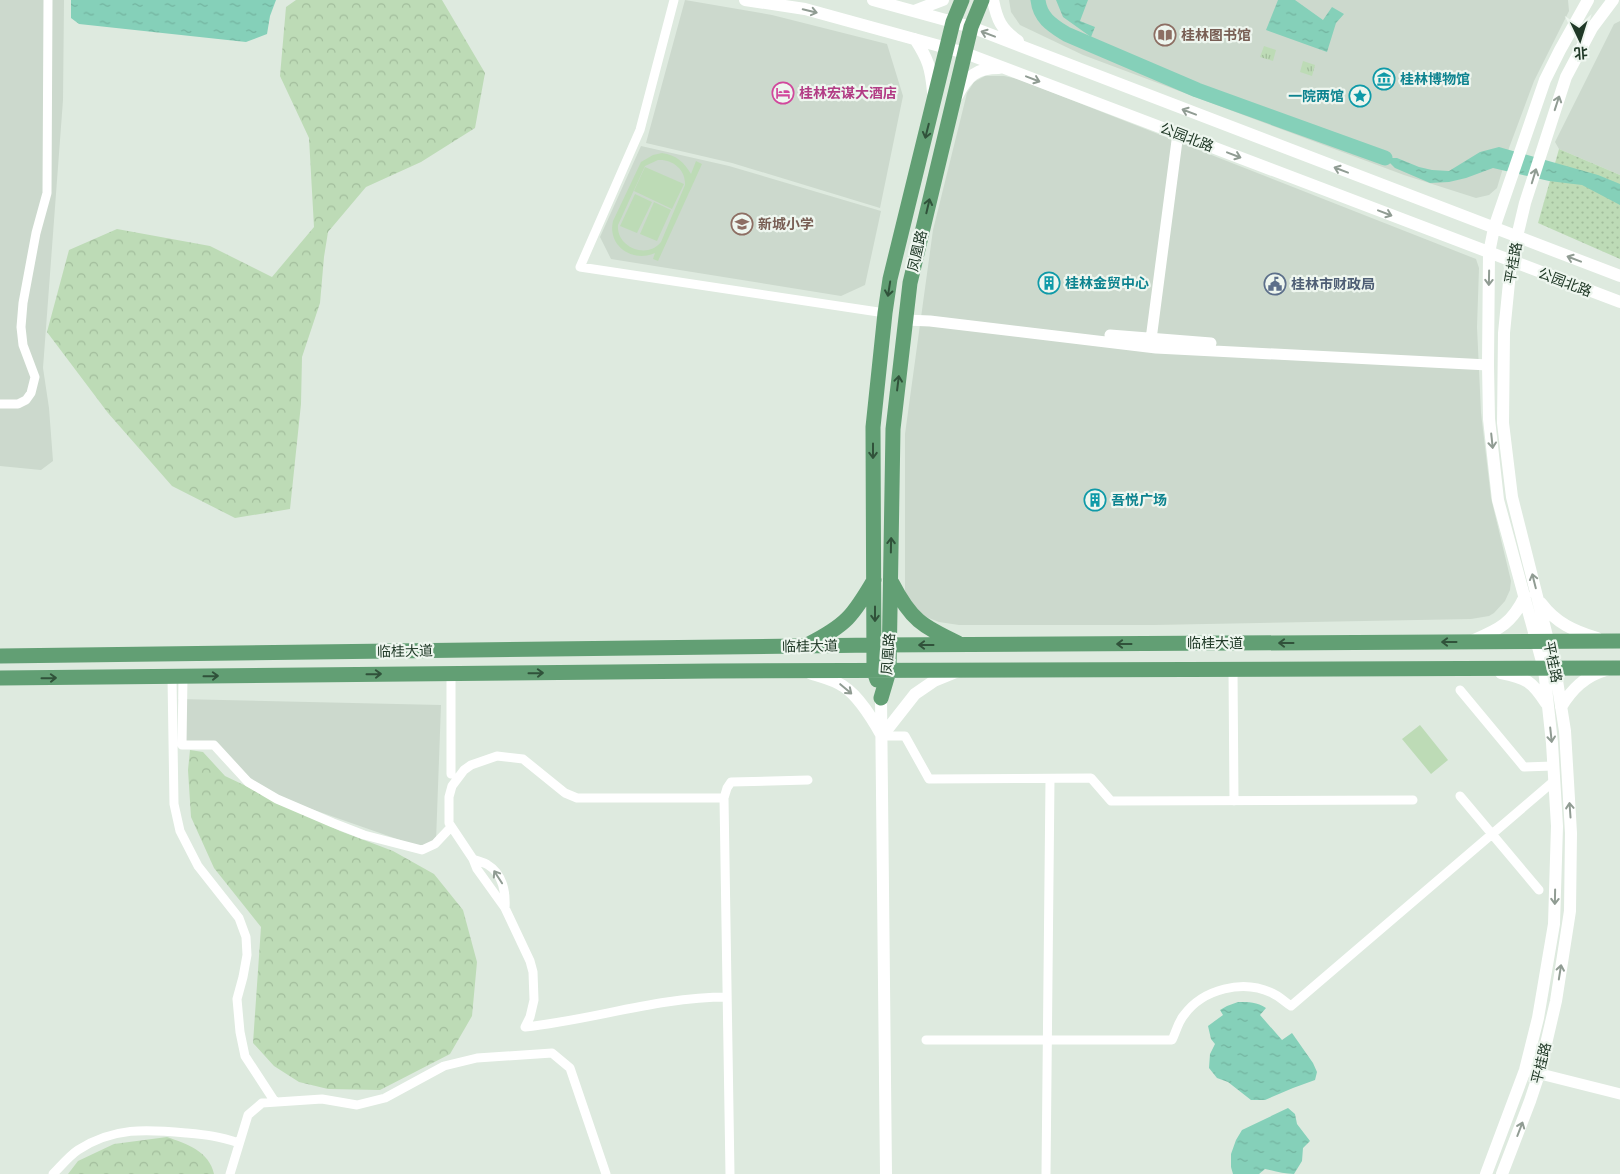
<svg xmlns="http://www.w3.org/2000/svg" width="1620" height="1174" viewBox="0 0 1620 1174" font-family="Lato,'Noto Sans SC',sans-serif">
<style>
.built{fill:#ccd9cd}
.grass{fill:url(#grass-tufts)}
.forest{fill:url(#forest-crowns)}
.park{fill:url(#park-dots)}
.pitch{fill:#bddbb6;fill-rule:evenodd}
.water{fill:url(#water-ripples)}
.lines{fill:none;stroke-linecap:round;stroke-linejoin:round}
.river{stroke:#85d0b9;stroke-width:15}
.minor{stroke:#fff;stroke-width:9}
.tertiary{stroke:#fff;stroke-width:11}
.secondary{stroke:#fff;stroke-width:12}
.primary{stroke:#629f74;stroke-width:15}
.oneway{stroke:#909c93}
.oneway2{stroke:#30523a}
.labels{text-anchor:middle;stroke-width:4.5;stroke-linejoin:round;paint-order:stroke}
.education-label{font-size:14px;font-weight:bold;fill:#785e54;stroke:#eef6ef;text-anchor:start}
.culture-label{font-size:14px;font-weight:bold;fill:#0d838f;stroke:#eef6ef;text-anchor:start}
.hotel-label{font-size:14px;font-weight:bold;fill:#b23c85;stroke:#eef6ef;text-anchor:start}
.street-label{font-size:14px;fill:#203927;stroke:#eef6ef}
.service-label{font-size:14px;font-weight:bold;fill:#4e5e75;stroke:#eef6ef;text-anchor:start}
</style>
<defs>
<pattern id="grass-tufts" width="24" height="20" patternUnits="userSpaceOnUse" patternTransform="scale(1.25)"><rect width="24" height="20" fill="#bddbb6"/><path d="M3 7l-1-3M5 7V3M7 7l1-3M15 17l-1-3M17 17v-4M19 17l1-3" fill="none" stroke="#a2bd9c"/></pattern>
<pattern id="forest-crowns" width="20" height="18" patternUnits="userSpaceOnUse" patternTransform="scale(1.25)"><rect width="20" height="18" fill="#bddbb6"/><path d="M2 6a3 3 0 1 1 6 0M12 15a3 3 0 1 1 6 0" fill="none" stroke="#a2bd9c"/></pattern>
<pattern id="park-dots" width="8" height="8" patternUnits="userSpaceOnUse" patternTransform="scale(1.25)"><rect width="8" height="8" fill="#bddbb6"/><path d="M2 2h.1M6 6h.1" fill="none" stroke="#a2bd9c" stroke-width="1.8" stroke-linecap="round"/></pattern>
<pattern id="water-ripples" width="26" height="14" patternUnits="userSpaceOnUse" patternTransform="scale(1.25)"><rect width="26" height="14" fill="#85d0b9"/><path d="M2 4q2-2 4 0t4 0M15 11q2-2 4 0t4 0" fill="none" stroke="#73b39f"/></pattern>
</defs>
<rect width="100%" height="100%" fill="#deeadf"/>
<path class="built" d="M0,0H64L63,100L43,368L49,408L53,461L41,470L0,466Z
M685,0L772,15L887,44L903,96L880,208L732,163L646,143Z
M1009,0H1568L1569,11L1534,81L1509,148L1497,188L1489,195L1476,198L1404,175L1083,55L1020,25L1011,12Z
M1620,21V175L1559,149L1555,142L1614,24Z
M985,76H1004L1018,79L1476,259L1479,268L1477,327L1481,413L1491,498L1511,581L1510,590L1505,601L1494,613L1489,616L1471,619L1154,625H959L939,622L921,615L905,595V434L933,230L967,93L974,82Z
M641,146L729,166L881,211L865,285L841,296L611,259L600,237Z
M178,699L441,705L436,841L420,847L274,796L264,791L220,749L178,743Z"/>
<path class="grass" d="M1264,46L1276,50L1273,61L1260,57Z
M1303,61L1315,65L1312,76L1300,72Z"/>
<path class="forest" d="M296,0H442L485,73L475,128L421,162L366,187L328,232L324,257L320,303L302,357L301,404L290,509L235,518L172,486L108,413L47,332L69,250L117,229L210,246L272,277L314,227L309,138L280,76L286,7Z
M190,750L203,752L225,776L340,831L393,851L434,874L463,910L477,962L472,1016L450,1054L380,1090L328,1089L299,1082L274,1066L253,1043L261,927L214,868L191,817L188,770Z
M167,1137C187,1144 209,1151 214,1174H68L78,1161L114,1144Z"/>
<path class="park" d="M1559,149L1620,175V259L1538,223Z"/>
<path class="pitch" d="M662,153C676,155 684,162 691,174L696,161L702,164L658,261L653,259L655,253C633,263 607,246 613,221L641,162L653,155ZM658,160C673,159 686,170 685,185L661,242C647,260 616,247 618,225L645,166Z
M645,167L684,184L672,209L634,191Z
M635,194L652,202L637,233L620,226Z
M654,202L671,210L657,241L640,234Z
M1420,725L1448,760L1431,774L1402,739Z"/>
<path class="water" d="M71,0H276L270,16L267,34L246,42L79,24L71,18Z
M1056,0H1088L1080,21L1095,27L1091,37L1063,17Z
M1278,0H1295L1323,20L1332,7L1344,14L1336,23L1327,52L1266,30Z
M1499,147L1598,175L1620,184V205L1582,185L1549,181L1493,168L1466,178L1449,182L1430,183L1395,168L1385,158H1397L1419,167L1432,170L1449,171L1480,152Z
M1238,1002C1249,1002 1257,1002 1266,1008L1260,1015L1282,1040L1292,1033L1313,1063L1317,1072L1315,1080L1293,1088L1265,1100H1251L1228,1082L1217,1078L1209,1068L1210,1054L1215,1044L1211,1039L1208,1026L1223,1015L1220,1010L1227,1006Z
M1288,1108L1295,1114L1297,1124L1310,1141L1303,1148L1302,1161L1294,1174C1284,1174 1275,1171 1265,1169L1259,1174H1233L1231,1167V1154L1236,1140L1242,1130Z"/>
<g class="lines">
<path class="river" d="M1038,0C1040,18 1052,25 1066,34L1197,90L1385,158"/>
<path class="minor" d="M674,0L640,130L580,267L885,313
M0,404H18L26,400L31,393L35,377L23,345L21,327L23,303L36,233L47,193L48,0
M1233,670L1234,801
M183,676L182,745H214L248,782L277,799L333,823L364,835L422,850L435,844L451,827
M172,677L174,804L180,831L198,866L239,918L246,937L247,955L243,977L237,999L240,1032L245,1056L275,1102
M1460,690L1524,767L1553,766
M882,736H905L929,779L1091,778L1111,801L1413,800
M451,774V674
M1460,796L1539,890
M473,859C477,861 484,862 488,865C503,874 506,893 505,908
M525,1027L530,1017L534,1000L533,972L530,961L505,908L477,869L473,859L449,823V797L452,786L464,770L471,765L497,756L523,759L565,793L577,798H724
M525,1027C592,1020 659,997 727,997
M926,1040H1172C1176,1032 1178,1022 1184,1015C1203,989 1243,979 1272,993C1279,996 1285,1002 1291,1006L1554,781
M53,1174C61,1166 69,1156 78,1150C113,1127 147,1129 186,1133C207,1135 218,1136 239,1143
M230,1174L248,1115L262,1103L322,1099L357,1105L385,1098L444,1066L477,1058L552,1053L570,1068L606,1174
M730,1174L724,798L727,788L731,782L808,780
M1046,1174L1050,779"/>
<path class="tertiary" d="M906,320L930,321L1156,348L1488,365
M1110,335L1211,343
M1150,347L1178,133
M1525,1070L1620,1094"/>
<path class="secondary" d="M745,0L805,9L965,53L1620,302
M873,0L971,27L1620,276
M993,0C997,20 1001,29 1018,41
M914,11L943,0
M915,39C928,59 931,68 933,92
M957,96C968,76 976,68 999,68
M1541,603C1556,623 1574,631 1597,638
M1474,640C1500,629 1512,623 1525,596
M810,673C821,677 833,679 843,686C859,696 873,720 882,736L915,694L934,681L956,672
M1501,673C1526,678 1532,681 1546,703
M881,698L886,1174
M1561,707C1572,689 1585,676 1606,670
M1486,1174L1525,1070L1538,1018L1554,924L1557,826L1552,743L1544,669L1498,500L1489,419L1488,365L1489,253L1494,228L1545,80L1560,50L1588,0
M1502,1174L1530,1101L1539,1074L1556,1001L1570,911L1571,833L1565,731L1555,668L1512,497L1503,423L1504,333L1511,262L1525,203L1566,77L1592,28L1613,0"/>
<path class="primary" d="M892,583C911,620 922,626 958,643
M809,644C846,625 853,616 874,580
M0,656L875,645L1620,641
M0,678L713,671L1620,668
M877,680L874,671L873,427L885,313L890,279L953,22L962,0
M881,698L889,671L893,429L910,283L971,27L982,0"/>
</g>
<defs><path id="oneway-shaft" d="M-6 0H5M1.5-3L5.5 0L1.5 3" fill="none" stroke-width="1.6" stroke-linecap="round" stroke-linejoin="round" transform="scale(1.25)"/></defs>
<g class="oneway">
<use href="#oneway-shaft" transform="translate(810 11) rotate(14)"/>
<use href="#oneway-shaft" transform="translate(988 34) rotate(-159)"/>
<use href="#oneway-shaft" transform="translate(1033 79) rotate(21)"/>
<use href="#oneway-shaft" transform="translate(1557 103) rotate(-72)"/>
<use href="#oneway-shaft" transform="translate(1189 112) rotate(-159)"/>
<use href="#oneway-shaft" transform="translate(1234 155) rotate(21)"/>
<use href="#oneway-shaft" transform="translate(1341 170) rotate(-159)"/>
<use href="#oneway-shaft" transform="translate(1534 176) rotate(-73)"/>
<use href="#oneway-shaft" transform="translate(1385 213) rotate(21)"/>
<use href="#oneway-shaft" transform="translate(1574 259) rotate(-159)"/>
<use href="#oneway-shaft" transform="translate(1489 278) rotate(91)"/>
<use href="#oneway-shaft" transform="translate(1492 441) rotate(84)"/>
<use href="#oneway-shaft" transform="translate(1534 581) rotate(-104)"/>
<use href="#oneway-shaft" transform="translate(846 689) rotate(40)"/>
<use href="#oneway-shaft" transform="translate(1551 735) rotate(84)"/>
<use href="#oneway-shaft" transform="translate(1570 810) rotate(-94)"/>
<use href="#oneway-shaft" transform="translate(498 877) rotate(-123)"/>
<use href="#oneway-shaft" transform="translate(1555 897) rotate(91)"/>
<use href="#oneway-shaft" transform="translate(1560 972) rotate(-81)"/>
<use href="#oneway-shaft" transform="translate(1520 1129) rotate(-69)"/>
</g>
<g class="oneway2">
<use href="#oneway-shaft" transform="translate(927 131) rotate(104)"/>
<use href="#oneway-shaft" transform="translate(928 206) rotate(-77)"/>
<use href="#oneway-shaft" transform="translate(889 289) rotate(99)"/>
<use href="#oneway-shaft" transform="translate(898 383) rotate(-83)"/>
<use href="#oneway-shaft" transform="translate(873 451) rotate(90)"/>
<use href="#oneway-shaft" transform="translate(891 545) rotate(-89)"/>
<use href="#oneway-shaft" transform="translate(875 614) rotate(90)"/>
<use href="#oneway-shaft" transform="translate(1449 642) rotate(180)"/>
<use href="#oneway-shaft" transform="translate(1286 643) rotate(180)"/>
<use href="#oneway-shaft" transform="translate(1124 644) rotate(180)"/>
<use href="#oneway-shaft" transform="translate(926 645) rotate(180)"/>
<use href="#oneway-shaft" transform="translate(536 673) rotate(-1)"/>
<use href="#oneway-shaft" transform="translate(374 674) rotate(-1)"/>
<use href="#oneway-shaft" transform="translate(211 676) rotate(-1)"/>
<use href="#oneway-shaft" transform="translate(49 678) rotate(-1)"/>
</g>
<defs>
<g id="library-ring" transform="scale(1.125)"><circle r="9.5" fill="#eef6ef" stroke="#8d6e63" stroke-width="1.5"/><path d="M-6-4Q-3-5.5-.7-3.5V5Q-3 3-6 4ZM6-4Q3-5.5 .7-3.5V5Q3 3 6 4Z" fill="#8d6e63"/></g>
<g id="museum-ring" transform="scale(1.125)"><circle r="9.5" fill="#eef6ef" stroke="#0f9aa8" stroke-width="1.5"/><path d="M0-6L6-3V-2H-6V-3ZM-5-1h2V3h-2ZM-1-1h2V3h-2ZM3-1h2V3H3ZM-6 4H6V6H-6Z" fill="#0f9aa8"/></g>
<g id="hotel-ring" transform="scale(1.125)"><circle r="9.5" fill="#eef6ef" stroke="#d1479c" stroke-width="1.5"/><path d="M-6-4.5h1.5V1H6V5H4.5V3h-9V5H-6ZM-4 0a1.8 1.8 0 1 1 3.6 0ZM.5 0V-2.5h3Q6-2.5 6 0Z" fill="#d1479c"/></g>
<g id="sight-ring" transform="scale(1.125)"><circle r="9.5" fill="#eef6ef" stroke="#0f9aa8" stroke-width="1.5"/><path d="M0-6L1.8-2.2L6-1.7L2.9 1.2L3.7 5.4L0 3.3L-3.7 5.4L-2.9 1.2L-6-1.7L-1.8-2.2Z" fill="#0f9aa8"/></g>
<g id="school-ring" transform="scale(1.125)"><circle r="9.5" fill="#eef6ef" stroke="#8d6e63" stroke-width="1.5"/><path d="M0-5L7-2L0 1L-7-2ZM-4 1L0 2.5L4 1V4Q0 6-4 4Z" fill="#8d6e63"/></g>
<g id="building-ring" transform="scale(1.125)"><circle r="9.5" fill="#eef6ef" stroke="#0f9aa8" stroke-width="1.5"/><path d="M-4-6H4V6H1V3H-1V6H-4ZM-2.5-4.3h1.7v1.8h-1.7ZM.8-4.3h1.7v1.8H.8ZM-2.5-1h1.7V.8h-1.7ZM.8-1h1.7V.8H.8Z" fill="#0f9aa8"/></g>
<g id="civic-ring" transform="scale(1.125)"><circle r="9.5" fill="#eef6ef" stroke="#5c6f8a" stroke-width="1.5"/><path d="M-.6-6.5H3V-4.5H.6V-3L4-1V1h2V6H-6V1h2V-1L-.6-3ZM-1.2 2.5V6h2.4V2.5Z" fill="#5c6f8a"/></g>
</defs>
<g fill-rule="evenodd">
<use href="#library-ring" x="1165" y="35"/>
<use href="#museum-ring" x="1384" y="79"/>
<use href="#hotel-ring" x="783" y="93"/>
<use href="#sight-ring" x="1360" y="96"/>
<use href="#school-ring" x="742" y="224"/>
<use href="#building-ring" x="1049" y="283"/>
<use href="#civic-ring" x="1275" y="284"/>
<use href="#building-ring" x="1095" y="500"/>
</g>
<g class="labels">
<g class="education-label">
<text x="1181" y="40">桂林图书馆</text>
<text x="758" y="229">新城小学</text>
</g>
<g class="culture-label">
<text x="1400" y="84">桂林博物馆</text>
<text x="1344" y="101" text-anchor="end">一院两馆</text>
<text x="1065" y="288">桂林金贸中心</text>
<text x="1111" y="505">吾悦广场</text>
</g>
<g class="hotel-label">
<text x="799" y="98">桂林宏谋大酒店</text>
</g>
<g class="street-label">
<text transform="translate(1187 137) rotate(21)" y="5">公园北路</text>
<text transform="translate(917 251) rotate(-77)" y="5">凤凰路</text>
<text transform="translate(1513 263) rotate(-80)" y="5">平桂路</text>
<text transform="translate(1565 282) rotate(21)" y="5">公园北路</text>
<text x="1215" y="648">临桂大道</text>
<text transform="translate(810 646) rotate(-1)" y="5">临桂大道</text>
<text transform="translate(405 651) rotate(-1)" y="5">临桂大道</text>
<text transform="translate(888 654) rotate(-86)" y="5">凤凰路</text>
<text transform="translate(1553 662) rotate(79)" y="5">平桂路</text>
<text transform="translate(1541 1063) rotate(-76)" y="5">平桂路</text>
</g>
<g class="service-label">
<text x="1291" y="289">桂林市财政局</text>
</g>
</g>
<g transform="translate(1580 40) rotate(176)" stroke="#eef6ef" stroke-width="4" paint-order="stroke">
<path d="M0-4L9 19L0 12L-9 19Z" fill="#203927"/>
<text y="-8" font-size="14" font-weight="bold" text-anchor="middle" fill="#203927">北</text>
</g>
</svg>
